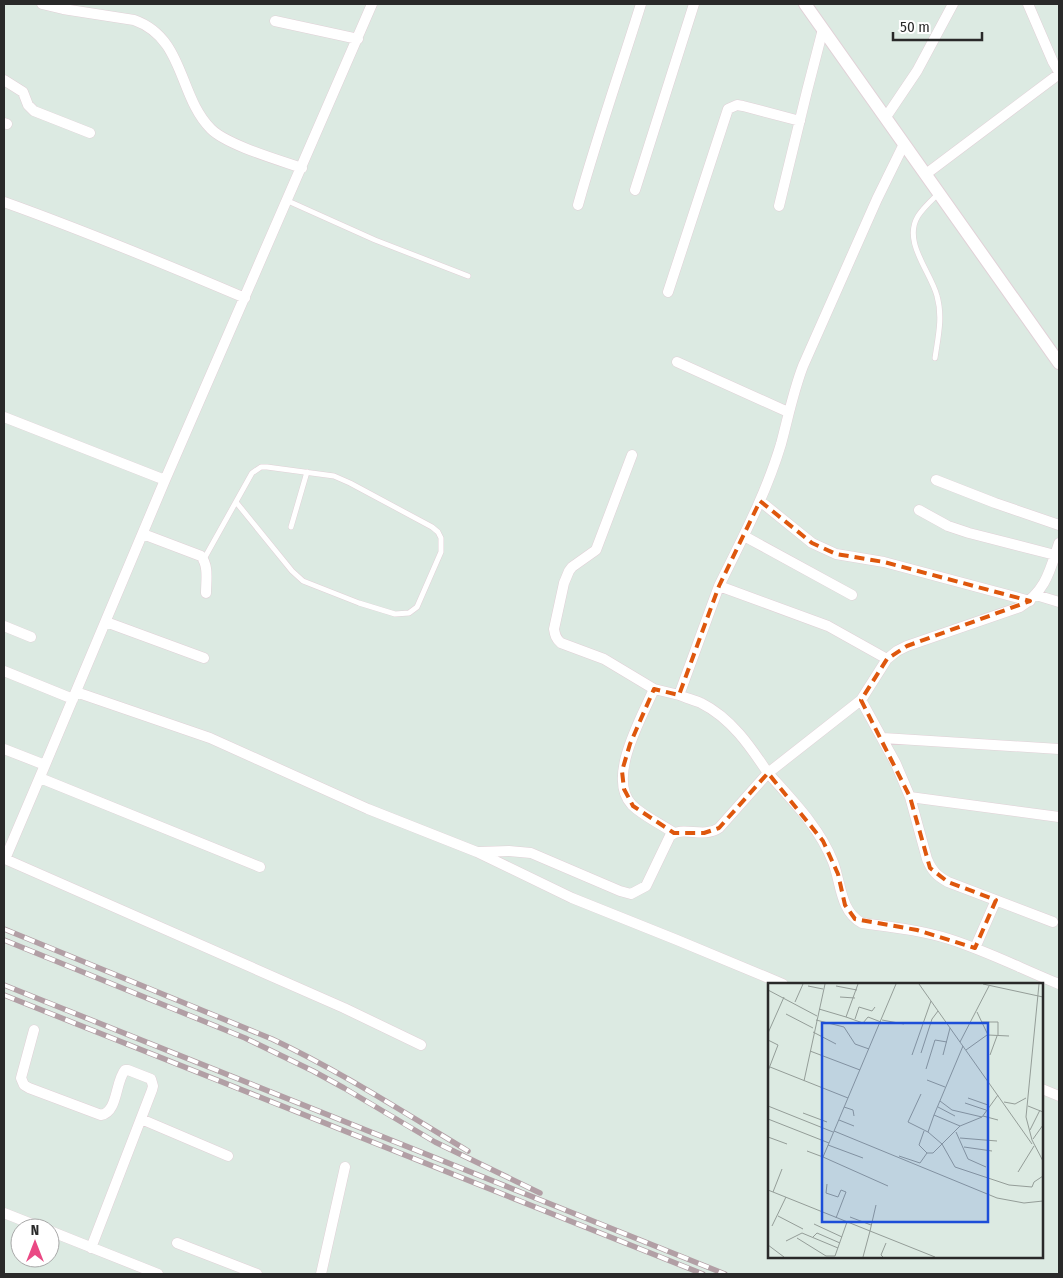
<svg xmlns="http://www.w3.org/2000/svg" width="1063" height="1278" viewBox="0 0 1063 1278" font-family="'Fira Sans Condensed',sans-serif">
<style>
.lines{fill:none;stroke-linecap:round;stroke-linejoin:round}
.service-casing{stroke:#e1d1d7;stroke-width:6}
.minor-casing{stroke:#e1d1d7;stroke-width:11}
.tertiary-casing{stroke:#e1d1d7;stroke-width:14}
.service{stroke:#fff;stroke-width:5}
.minor{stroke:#fff;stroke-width:10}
.tertiary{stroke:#fff;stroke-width:12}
.rail-casing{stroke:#b29fa5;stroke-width:5.5}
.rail{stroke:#fff;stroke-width:4;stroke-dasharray:11;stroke-linecap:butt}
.marked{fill:none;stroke:#de570d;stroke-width:4;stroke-dasharray:10 6;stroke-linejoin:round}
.inset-road{fill:none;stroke:#949d98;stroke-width:1}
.view{fill:#1d4ed8;fill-opacity:0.15;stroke:#1d4ed8;stroke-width:2.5}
.inset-edge{fill:none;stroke:#292929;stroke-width:2.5}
</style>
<rect width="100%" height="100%" fill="#dceae2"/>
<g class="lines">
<g class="service-casing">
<path id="service" d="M288,201L375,240L468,276
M935,358C938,337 943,317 937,296C931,272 902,242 918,216C923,208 932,200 939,193
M291,527L307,472
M204,559L252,473L261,467H267L334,476L350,483L432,527L438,532L441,538V552L417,607L409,613L395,614L359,603L303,581L292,571L236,502"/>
</g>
<g class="minor-casing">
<path id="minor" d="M42,4L63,9L134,20C185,38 178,96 211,129C227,145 279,160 302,168
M1028,4L1053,62L1059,72
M275,21L358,39
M4,80L23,92L28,105L34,111L90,133
M886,117L917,71L953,4
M4,123L7,124
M904,144L877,199L803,366C793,392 788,418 781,444C766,494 742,539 719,586L828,626L887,659L897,651L907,646L1020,607C1046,591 1050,570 1059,543
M926,174L1059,74
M635,190L694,4
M4,202C85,231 165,264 245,298
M578,205C597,137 620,71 641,4
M779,206L807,91L823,29
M668,292L728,109L737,105L743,106L800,121
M677,362L788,412
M4,417L165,480
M632,455L596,550L572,567L569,571L564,583L554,629C555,635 556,639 561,643L604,659L654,689L679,695
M936,480L995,503L1059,525
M760,501L812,543L836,554L884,562L1030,601
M919,510L948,526L969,533L1055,555
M143,534L201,556C209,566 206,581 206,593
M744,536L852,595
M1036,595L1059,602
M106,622L204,658
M4,626L31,637
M887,659L861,700L768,773C792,800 820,828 833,862C841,882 840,912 862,923C891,927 920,930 949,939C987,951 1022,969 1059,984
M4,671L73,699
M654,689C642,717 606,778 632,805C643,816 661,824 674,833
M76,692L210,738L368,809L477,852L572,898L677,940L783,984
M861,700L896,764L910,797L927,859C932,871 937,876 948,882L1053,922
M883,738L1059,749
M4,749L45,765L165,480L372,4
M45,765L5,859L344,1008L421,1045
M40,778L260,867
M910,797L1059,817
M479,852L509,851L531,853L620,891L631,894L646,886L670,836C682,825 703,839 719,828L768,773C750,746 731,718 701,703C694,700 686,698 679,695L719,586
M975,948L996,900
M34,1030L21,1078L24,1085L29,1088L101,1115C118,1112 115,1082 125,1070H128L151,1079L153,1086L152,1090L91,1248
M1042,1089L1059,1096
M141,1119L228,1156
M4,1213L42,1228
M50,1231L158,1274
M177,1243L257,1274
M321,1274L345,1167"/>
</g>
<g class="tertiary-casing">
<path id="tertiary" d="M805,4L1059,363"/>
</g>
<use href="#service" class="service"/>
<use href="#minor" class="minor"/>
<use href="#tertiary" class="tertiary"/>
<g class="rail-casing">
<path id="rail" d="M4,929L272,1039C340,1071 403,1112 468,1151
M4,940L245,1038L313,1071L344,1088L435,1142L540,1193
M4,985L725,1274
M4,995L703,1274"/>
</g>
<use href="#rail" class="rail"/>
</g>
<path class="marked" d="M760,501L812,543L836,554L884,562L1030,601L907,646L887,659L861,700L910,797L930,868L948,882L996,900L975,948L917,930L855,919L845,905L838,874L823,841L768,773L719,828L704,833H674L633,806L624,789L622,771L630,744L654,689L679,695L719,586Z"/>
<g transform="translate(768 983)">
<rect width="275" height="275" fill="#dceae2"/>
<path class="inset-road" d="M151,1L264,161M215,1L275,14M271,1L258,134L264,157L275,178M40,3L55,6M68,3L89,7M0,7L49,33M72,14L87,15M27,19L35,1M51,26L78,34L90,1M209,29L220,52L241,53M18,31L45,45M78,34L95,40L100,34L113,39M87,36L91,24L104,28L107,24M48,37L76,44L87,61L101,66M114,37L136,41M213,39H230V53M45,49L68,61M0,50L16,14M0,57L10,62L0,88M192,59L221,3M195,63L166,132L192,143L214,134L230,112M198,67L219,52M42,68L92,87M153,70L164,36L170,28M144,72L163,18M175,72L182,45M222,72L229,53M2,84L80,115M158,86L167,57L179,59M159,97L177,104M36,98L57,1M153,111L140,139L160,149M200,115L220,122M172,118L184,127L214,134M236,119L247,121L258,115M197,120L218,127M0,123L65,149M260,123L275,129M76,124L85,127L86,133M170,124L187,133M35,130L59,139M215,133L230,137M0,136L61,160L128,1M71,137L86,143M192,143L174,161L187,184L241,202L264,204L266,199L275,193M262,147L272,127M66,148L229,215L256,220L275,218M156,148L151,162L159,170M188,149L200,176L218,184M0,154L19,161M192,155L229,158M265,156L275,142M61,160L55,174L120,203M60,162L95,175M196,164L224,168M39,168L55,174M131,173L152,180L159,170H165L174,161L160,149L166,132M250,189L266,163M59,201L58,210L70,214L73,207L78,209L68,235M0,207L102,248L95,274M5,209L14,186M108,222L102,248L167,274M10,233L35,246M82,234L103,242M46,241L74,254M4,243L18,214M45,254L49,250L72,260M29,255L58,273H67M18,258L34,250L70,265M0,262L16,274M67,273L79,239M115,274L113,272L118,260"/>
<path class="view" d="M54,40H220V239H54Z"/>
<rect width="275" height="275" class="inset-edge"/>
</g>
<rect width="1063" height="1278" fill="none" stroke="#292929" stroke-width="10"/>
<g transform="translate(35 1243)"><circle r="24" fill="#ffffff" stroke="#a9a9a9"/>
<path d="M0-4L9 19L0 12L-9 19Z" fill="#ea4984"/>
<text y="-8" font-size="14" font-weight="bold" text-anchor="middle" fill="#292929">N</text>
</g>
<path d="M893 32v8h89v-8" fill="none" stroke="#292929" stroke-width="2.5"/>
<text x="900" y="32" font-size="15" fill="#292929" stroke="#ffffff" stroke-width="4" paint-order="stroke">50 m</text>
</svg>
